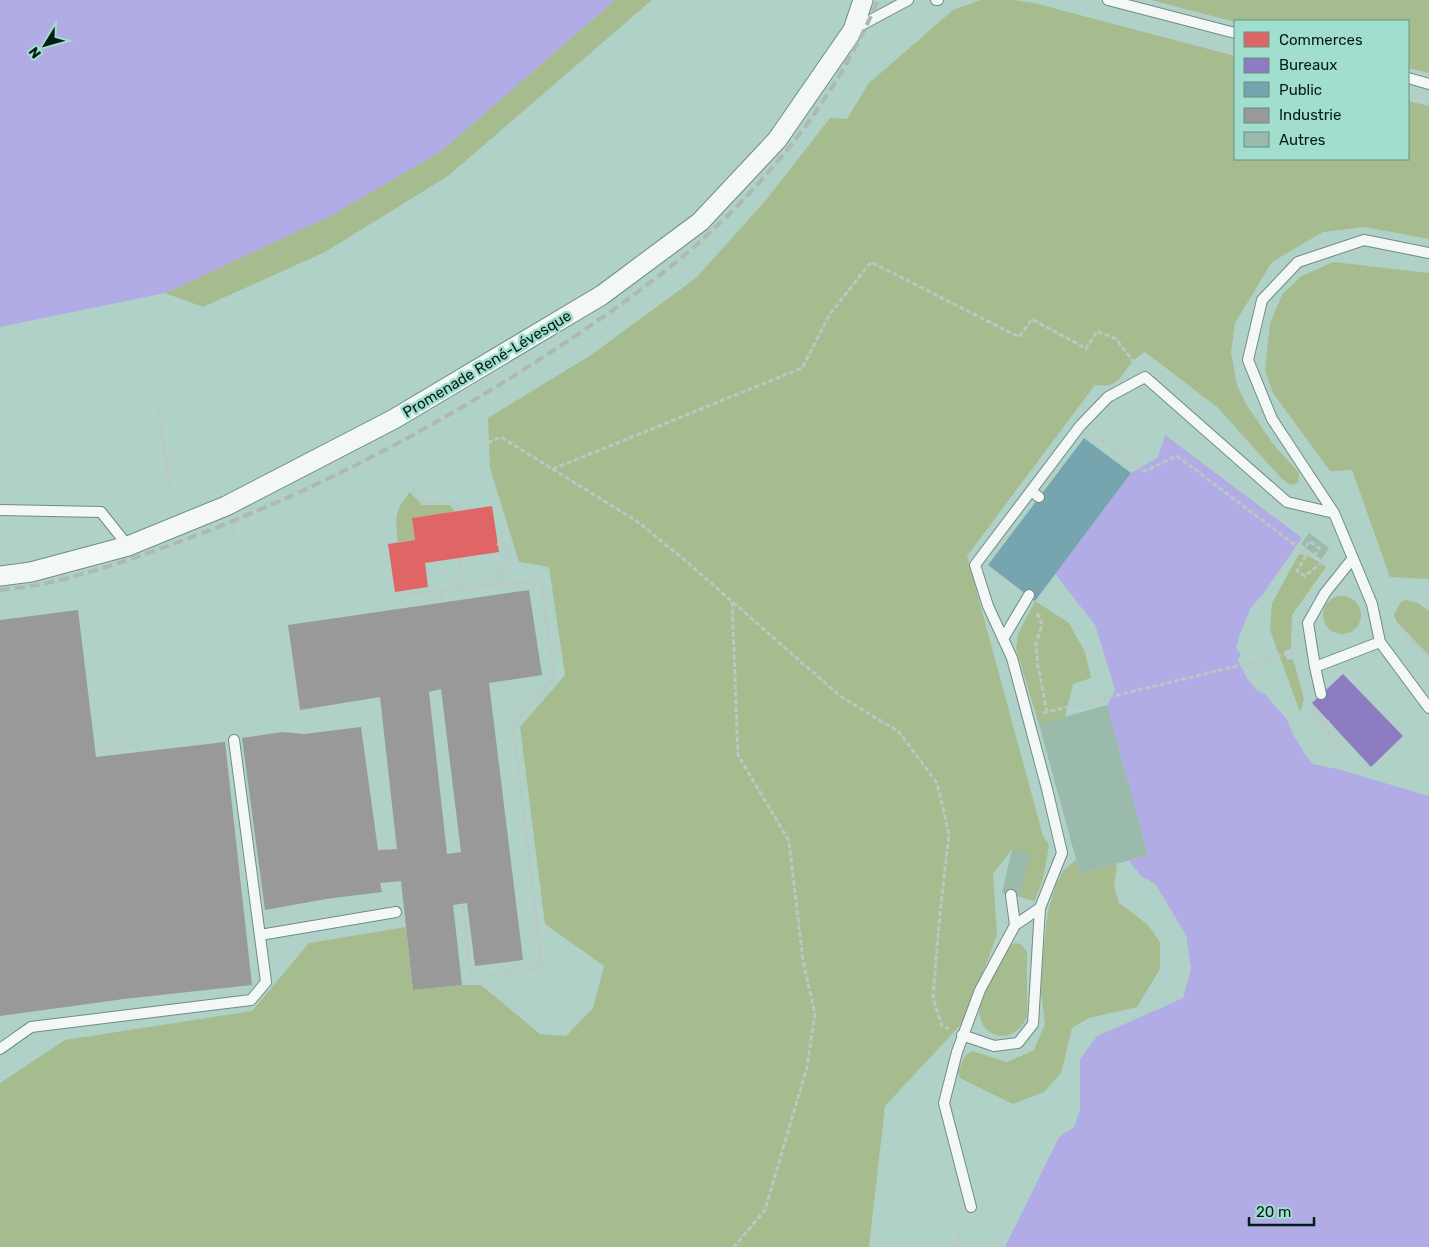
<svg xmlns="http://www.w3.org/2000/svg" width="1429" height="1247" viewBox="0 0 1429 1247" font-family="Rubik,sans-serif">
<style>
.green{fill:#a7bc8e}
.water{fill:#b1ace5}
.pier{fill:#afd1c7}
.shops{fill:#e06666}
.offices{fill:#8e7cc3}
.public{fill:#76a5af}
.industry{fill:#999;fill-rule:evenodd}
.building{fill:#9abaab}
.lines{fill:none;stroke-linecap:round;stroke-linejoin:round}
.lane-casing{stroke:#718c84;stroke-width:12}
.street-casing{stroke:#718c84;stroke-width:21}
.path{stroke:#bcc6c3;stroke-width:3;stroke-dasharray:5 2.5;stroke-linecap:butt}
.lane{stroke:#f3f8f7;stroke-width:10}
.street{stroke:#f3f8f7;stroke-width:19}
.rail{stroke:#aeb8b4;stroke-width:4;stroke-dasharray:10 5;stroke-linecap:butt}
.labels{text-anchor:middle;stroke-width:5;stroke-linejoin:round;paint-order:stroke}
.street-label{font-size:15px;fill:#051d17;stroke:#a2decd}
</style>
<rect width="100%" height="100%" fill="#afd1c7"/>
<path class="green" d="M615,0H652L448,176L325,252L203,307L165,293L328,217L440,152Z
M981,0H1012L1034,3L1235,56V159H1408V101L1429,106V239L1365,227L1323,232L1272,262L1235,323L1231,352L1237,385L1246,404L1273,444L1299,473L1298,483L1290,485L1281,478L1217,407L1145,352C1140,355 1136,358 1132,362C1119,378 1119,388 1095,385L967,556L1043,836L1049,845C1046,864 1043,885 1034,901L1020,897L1029,853L1012,849L993,874L997,935L965,1020L885,1106L869,1247H0V1083L65,1040L252,1011L309,943L406,927L413,990L462,985H481L540,1034L566,1036L593,1008L604,966L545,924L520,727L565,675L549,567L519,562L490,468L488,418L591,355L696,278L766,200L830,118L847,119L868,84L953,10Z
M1151,0H1429V73L1408,68V21L1235,22Z
M1333,262L1429,273V579L1390,577L1352,470L1330,471L1273,393L1265,370L1270,323L1282,295L1300,277Z
M410,492L422,505H450L455,512L412,518L415,540L398,542C395,518 394,511 410,492Z
M1299,554L1309,556L1326,567L1292,615L1291,649L1284,651L1287,660L1293,659L1304,699L1300,712L1270,630L1272,603Z
M1323 615a19 19 0 1 1 38 0a19 19 0 1 1-38 0Z
M1406,600L1418,603L1429,611V656L1396,621L1394,614L1401,602Z
M1035,601L1069,623L1085,652L1091,678L1073,684L1065,717L1039,724L1016,649L1018,634Z
M1076,860L1080,874L1117,864L1114,887L1119,903L1147,924L1160,942V969L1137,1007L1089,1018L1072,1028L1061,1073L1044,1092L1013,1104L960,1078L958,1071L965,1056L972,1051L1007,1062L1034,1050L1045,1024L1041,993L1043,955L1048,911L1056,885L1063,871Z
M1015,943L1021,944L1027,952V1016C1015,1049 973,1038 980,1003L1009,946Z"/>
<path class="water" d="M0,0H615L440,152L329,217L165,293L0,327Z
M1165,435L1302,538L1264,593L1251,608L1238,639L1239,644L1236,647L1241,655L1238,661L1257,690L1265,694L1286,718L1295,738L1313,764L1338,769L1429,796V1247H1005L1059,1137L1074,1127L1080,1109V1059L1097,1036L1183,998L1191,968L1186,935L1155,884L1141,876L1129,861L1148,855L1107,705L1115,690L1095,625L1055,574L1131,473L1158,457Z"/>
<path class="pier" d="M1302,538L1301,544L1266,595L1253,610L1241,640V644L1239,647L1244,655L1241,660L1250,678L1258,688L1267,693L1288,717L1297,737L1306,752L1315,761L1339,766L1429,793V796L1338,769L1313,764L1304,753L1286,718L1265,694L1257,690L1248,680L1238,660L1241,655L1236,647L1251,608L1264,593Z
M1055,574L1095,625L1115,690L1107,705L1105,706V704L1112,690L1093,626L1054,576Z
M1126,861H1129L1141,876L1155,884L1186,935L1191,968L1183,998L1097,1036L1080,1059V1109L1074,1127L1059,1137L1015,1226L1013,1225L1057,1136L1072,1125L1077,1109L1078,1057L1096,1034L1181,996L1189,968L1184,936L1153,886L1139,878Z"/>
<path class="shops" d="M492,506L499,552L425,563L428,587L395,592L388,544L415,540L412,518Z"/>
<path class="offices" d="M1343,674L1403,736L1371,767L1312,703Z"/>
<path class="public" d="M1084,438L1131,473L1035,601L988,565Z"/>
<path class="industry" d="M529,590L542,675L489,683L523,960L475,966L467,903L453,905L462,985L413,990L401,881L380,883L382,892L326,899L265,910L242,738L282,732L304,734L361,727L378,850L397,849L380,697L300,710L288,625ZM441,689L461,852L447,854L429,692Z
M78,610L96,757L225,742L252,985L124,999L0,1016V620Z"/>
<path class="building" d="M1309,533L1329,548L1321,560L1301,544Z
M1107,705L1148,855L1080,874L1039,724Z
M1012,849L1030,853L1020,897L1002,893Z"/>
<g class="lines">
<g class="lane-casing">
<path id="lane" d="M936,0H938
M1108,0L1235,33
M854,29L908,0
M1408,78L1429,84
M1429,253L1364,240L1298,262L1262,300L1248,360L1272,419L1334,513L1372,604L1380,642L1429,708
M1031,491L1039,497
M0,510L101,512L128,546
M1353,558L1325,593L1308,623L1315,667L1380,642
M1003,639L1029,595
M1315,667L1321,694
M1011,895L1015,925
M260,935L396,912
M962,1035L994,1046L1018,1043L1033,1024L1040,908L1062,853L1047,789L1012,658L988,606L975,565L1080,426L1108,397L1145,377L1287,502L1334,513
M0,1049L31,1027L251,1000L266,982L234,740
M971,1207L944,1103L957,1052L980,990L1015,925L1040,908"/>
</g>
<g class="street-casing">
<path id="street" d="M0,576L31,572L128,546L226,506L394,419L602,295L700,222L777,140L853,30L863,0"/>
</g>
<path class="path" d="M158,408L171,493
M1094,435L1145,471L1177,456L1307,554L1297,571L1305,576L1321,563L1332,550
M481,446L501,437L638,522L687,562L840,696L899,732L937,783L949,834L939,923L933,998L942,1026L949,1029
M1112,459L1118,451
M553,469L802,368L830,314L871,262L1019,337L1032,319C1050,330 1069,338 1086,349L1097,331L1116,339L1135,364
M413,488L419,499L426,503L447,501L456,504L459,511
M232,524L236,542
M497,544L507,546L508,554L499,571L497,585
M1314,556L1319,548L1310,541L1304,549L1323,562
M458,589L462,576L460,558
M440,591L442,603
M404,595L541,580L554,677L513,725L542,968L471,977L462,904
M732,602L738,755L789,841L803,961L815,1014L807,1067L765,1210L734,1247
M1037,613L1042,624L1036,644L1038,666L1047,712
M1401,628L1429,657
M1311,707L1315,712L1316,719L1343,748
M1043,713L1295,652
M1316,713L1326,723L1328,720
M96,749L140,745
M954,1247L965,1221"/>
<use href="#lane" class="lane"/>
<use href="#street" class="street"/>
<path class="rail" d="M0,590C14,588 29,587 43,584C97,572 149,553 200,534C323,487 441,424 551,352C621,306 690,257 748,195C802,137 847,73 878,0"/>
</g>
<g class="labels">
<g class="street-label">
<text transform="translate(487 364) rotate(-31)" y="5">Promenade René-Lévesque</text>
</g>
</g>
<rect x="1234" y="20" width="175" height="140" fill="#a2decd" stroke="#639184"/>
<rect x="1244" y="32" width="25" height="15" fill="#e06666" stroke="#639184"/>
<text x="1279" y="45" font-size="15" fill="#051d17">Commerces</text>
<rect x="1244" y="58" width="25" height="15" fill="#8e7cc3" stroke="#639184"/>
<text x="1279" y="70" font-size="15" fill="#051d17">Bureaux</text>
<rect x="1244" y="82" width="25" height="15" fill="#76a5af" stroke="#639184"/>
<text x="1279" y="95" font-size="15" fill="#051d17">Public</text>
<rect x="1244" y="108" width="25" height="15" fill="#999999" stroke="#639184"/>
<text x="1279" y="120" font-size="15" fill="#051d17">Industrie</text>
<rect x="1244" y="132" width="25" height="15" fill="#9abaab" stroke="#639184"/>
<text x="1279" y="145" font-size="15" fill="#051d17">Autres</text>
<g transform="translate(45 45) rotate(233)" stroke="#a2decd" stroke-width="4" paint-order="stroke">
<path d="M0-4L9 19L0 12L-9 19Z" fill="#051d17"/>
<text y="-8" font-size="14" font-weight="bold" text-anchor="middle" fill="#051d17">N</text>
</g>
<path d="M1249 1217v8h65v-8" fill="none" stroke="#051d17" stroke-width="2.5"/>
<text x="1256" y="1217" font-size="15" fill="#051d17" stroke="#a2decd" stroke-width="4" paint-order="stroke">20 m</text>
</svg>
